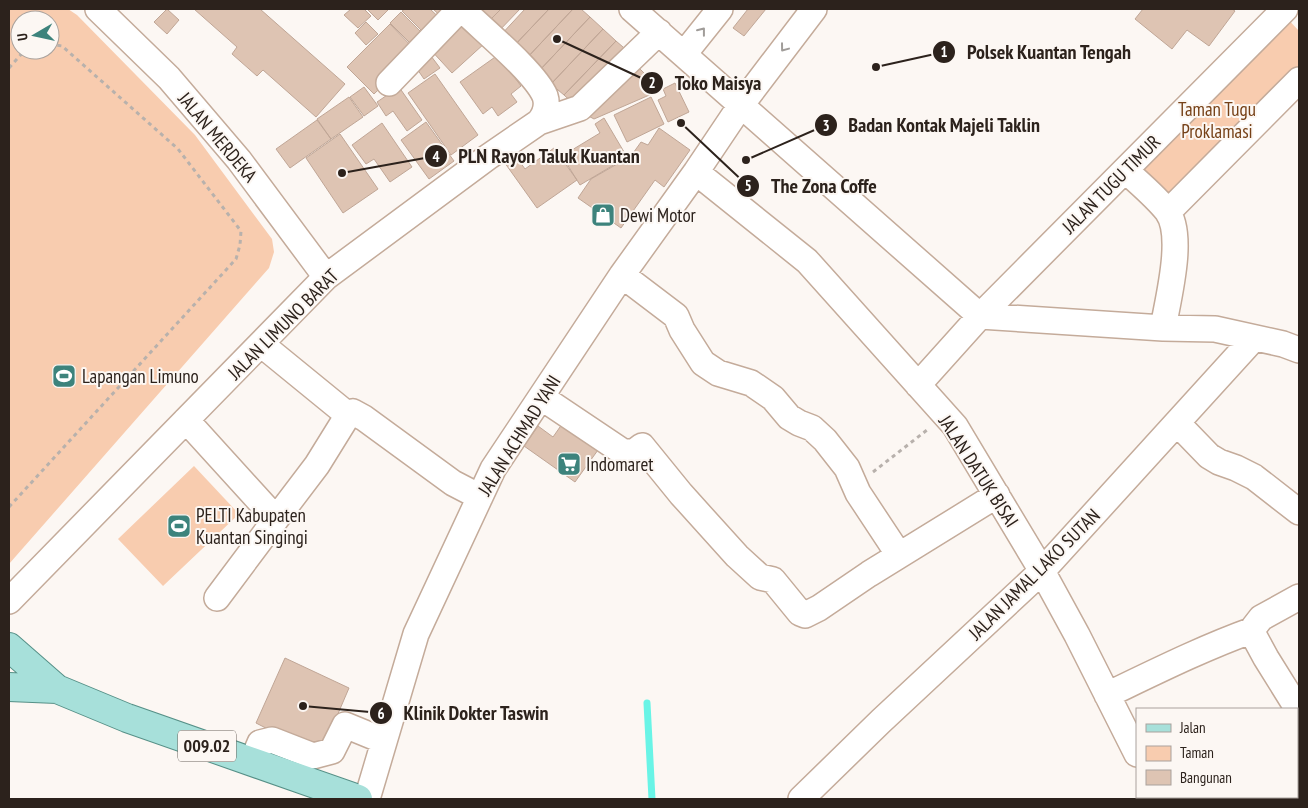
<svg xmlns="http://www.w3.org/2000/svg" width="1308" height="808" viewBox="0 0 1308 808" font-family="'PT Sans Narrow',sans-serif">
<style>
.green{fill:#f8ccaf;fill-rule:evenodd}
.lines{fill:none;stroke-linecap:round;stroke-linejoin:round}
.stream{stroke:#69f4e6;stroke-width:7}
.building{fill:#dec4b3;stroke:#c0a696}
.minor-casing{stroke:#c4ab9a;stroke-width:28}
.major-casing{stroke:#569087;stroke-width:30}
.path{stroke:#b8b1ac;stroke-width:3;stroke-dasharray:4 4;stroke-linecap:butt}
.minor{stroke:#fff;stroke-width:25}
.major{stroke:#a7e0da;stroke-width:28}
.oneway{stroke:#a09c99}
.labels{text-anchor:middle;stroke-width:4;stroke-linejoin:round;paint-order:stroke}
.shield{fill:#fcf7f3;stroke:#6a625c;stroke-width:1}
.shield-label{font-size:18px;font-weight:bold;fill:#2c221c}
.park-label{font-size:19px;fill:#764117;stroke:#fcf7f3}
.street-label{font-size:19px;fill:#2c221c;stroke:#fcf7f3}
.poi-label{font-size:19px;fill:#2c221c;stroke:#fcf7f3;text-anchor:start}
.leader{fill:none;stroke:#2c221c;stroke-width:2}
.callout-dot{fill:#2c221c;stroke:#fcf7f3;stroke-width:2}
.mark-label{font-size:15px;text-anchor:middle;font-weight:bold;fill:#fff}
.callout-label{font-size:20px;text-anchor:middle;font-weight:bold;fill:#2c221c;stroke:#fcf7f3;stroke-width:4;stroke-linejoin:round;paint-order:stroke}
</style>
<rect width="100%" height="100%" fill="#fcf7f3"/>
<path class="green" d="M9,9H68L77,15L195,135L272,239L274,252L269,268L9,564ZM20,20H50V50H20Z
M1285,16L1299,31V75L1172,202L1135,165Z
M194,466L239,514L163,586L118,539Z"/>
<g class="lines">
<path class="stream" d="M647,703L652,799"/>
</g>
<path class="building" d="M167,9L179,20L167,34L154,22Z
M194,9H260L345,84L316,117L263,70L257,76L232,54L237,47Z
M351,9H364L371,16L358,28L344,15Z
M367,9H389L378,20Z
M405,9H430L445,23L429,38L402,11Z
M433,9H448L446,21Z
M483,9H501L486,24L476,16Z
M501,9H520L496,34L486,24Z
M525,9H549L512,48L499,37Z
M549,9H573L525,60L512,48Z
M573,9H581L590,17L538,72L525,60Z
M748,9H766L744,36L733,28Z
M1143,9H1232L1235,11L1209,46L1187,30L1172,49L1135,19Z
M401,12L428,39L417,50L390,23Z
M590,17L603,29L551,84L538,72Z
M461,18L485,43L452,73L429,48Z
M366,22L378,34L366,45L355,33Z
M390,24L417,52L374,94L347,67Z
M603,29L616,41L564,95L551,84Z
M616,41L630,53L577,107L564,95Z
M428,52L440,68L424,79L413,63Z
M498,55L521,86L511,94L517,102L498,116L492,107L483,114L460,82Z
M632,61L661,90L594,119L583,113Z
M435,74L478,135L451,155L408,93Z
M675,83L689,112L668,122L658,100L666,96L663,89Z
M364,87L378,106L364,116L350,97Z
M399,87L422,120L407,131L393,111L386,116L377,102Z
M349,97L363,117L331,139L317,119Z
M651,97L664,124L627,142L614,115Z
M604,118L627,157L580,185L562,156L600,133L595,124Z
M317,120L331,139L290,168L276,149Z
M426,122L454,161L429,179L401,140Z
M382,123L412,167L390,182L374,159L366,164L352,145Z
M659,128L690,150L664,187L655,180L621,228L578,198L591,179L631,156L641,142L648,145Z
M340,134L378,189L343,213L306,158Z
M554,148L577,180L537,208L502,159L513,152L525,169Z
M567,417L603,443L575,482L524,446L538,426L553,437Z
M285,658L349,688L325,744L307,749L256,723Z"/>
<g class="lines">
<g class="minor-casing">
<path id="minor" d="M98,9L169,78L239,160L326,277
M462,9C482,29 535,72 545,96C548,105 545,115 539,122
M632,9L980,316L1163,328L1215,329L1283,344L1299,350
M684,54L720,9
M389,83L460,9
M1125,170C1139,183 1155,196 1167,211C1185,235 1168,299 1163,328
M696,172L807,261L955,426L1042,571L1077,635L1137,754
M1168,212L1299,80
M622,275L676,316L682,330L703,363L718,373L751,383L773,398L789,417L799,423L812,428L825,440L847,468L858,493L899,555
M261,344L348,415L317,465L276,519
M918,385L980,316L1285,9
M541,397L623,452H634L642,446L681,494L737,556L760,577L773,580L800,613L805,615L819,608L869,574L997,495
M348,415L353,412L364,418L453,483L480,497
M186,420L276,519L217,598
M1178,424L1209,456L1219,462L1236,468L1254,477L1299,512
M1299,597L1261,618L1254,627L1253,634L1266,658L1299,711
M9,601L326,277L488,157L539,122L580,108L659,32
M1107,695C1155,672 1203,648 1253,630
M252,762L260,743L272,740L313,756L332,751L345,725L384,741
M1297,774L1299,772
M1158,797L1160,799
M367,799L416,634L493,469L622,275L696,172L741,105L814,9
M801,799L881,721L1042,571L1254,338
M1252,799L1257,797"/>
</g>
<g class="major-casing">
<path id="major" d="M9,647L57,689L127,718L358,799
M9,687L57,689"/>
</g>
<path class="path" d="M9,68L25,50
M873,472L927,430
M9,507L236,259L240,245L241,231L178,149L62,46L50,44"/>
<use href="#minor" class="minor"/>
<use href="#major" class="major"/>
</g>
<defs><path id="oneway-chevron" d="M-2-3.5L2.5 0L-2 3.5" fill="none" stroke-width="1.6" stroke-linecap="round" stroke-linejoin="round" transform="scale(1.25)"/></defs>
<g class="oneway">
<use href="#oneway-chevron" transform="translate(702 31) rotate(-52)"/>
<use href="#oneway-chevron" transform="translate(784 48) rotate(127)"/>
</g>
<defs>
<g id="shop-square" transform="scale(1.25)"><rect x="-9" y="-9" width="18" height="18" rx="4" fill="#3d837c" stroke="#fcf7f3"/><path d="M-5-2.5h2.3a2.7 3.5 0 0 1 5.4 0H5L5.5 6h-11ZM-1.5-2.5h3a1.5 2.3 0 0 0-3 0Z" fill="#fff"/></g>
<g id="stadium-square" transform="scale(1.25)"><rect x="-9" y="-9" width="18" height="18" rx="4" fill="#3d837c" stroke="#fcf7f3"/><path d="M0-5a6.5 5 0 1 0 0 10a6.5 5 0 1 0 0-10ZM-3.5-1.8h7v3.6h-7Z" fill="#fff"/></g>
<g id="supermarket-square" transform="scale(1.25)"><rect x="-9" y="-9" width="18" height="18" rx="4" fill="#3d837c" stroke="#fcf7f3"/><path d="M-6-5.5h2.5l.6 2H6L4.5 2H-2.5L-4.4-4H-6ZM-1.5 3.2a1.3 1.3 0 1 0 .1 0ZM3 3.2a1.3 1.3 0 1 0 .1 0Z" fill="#fff"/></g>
</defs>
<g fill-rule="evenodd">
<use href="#shop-square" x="603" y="215"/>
<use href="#stadium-square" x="64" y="376"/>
<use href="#supermarket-square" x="569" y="464"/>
<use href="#stadium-square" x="179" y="526"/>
</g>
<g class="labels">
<rect class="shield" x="178" y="730.5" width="58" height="31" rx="4"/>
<g class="shield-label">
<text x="207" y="752">009.02</text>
</g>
<g class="park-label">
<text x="1217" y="116">Taman Tugu<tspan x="1217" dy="22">Proklamasi</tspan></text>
</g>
<g class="street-label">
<text transform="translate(218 137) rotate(50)" y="7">JALAN MERDEKA</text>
<text transform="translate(1111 184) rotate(-45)" y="7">JALAN TUGU TIMUR</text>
<text transform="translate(283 324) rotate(-45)" y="7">JALAN LIMUNO BARAT</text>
<text transform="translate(519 435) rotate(-58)" y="7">JALAN ACHMAD YANI</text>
<text transform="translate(979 471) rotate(57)" y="7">JALAN DATUK BISAI</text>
<text transform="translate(1034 574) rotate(-45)" y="7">JALAN JAMAL LAKO SUTAN</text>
</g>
<g class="poi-label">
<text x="620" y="222">Dewi Motor</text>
<text x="82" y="383">Lapangan Limuno</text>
<text x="586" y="471">Indomaret</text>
<text x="196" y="522">PELTI Kabupaten<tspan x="196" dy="22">Kuantan Singingi</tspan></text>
</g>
</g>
<path class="leader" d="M876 67L944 52M557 39L652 83M746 160L826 125M342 173L436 156M681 123L748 186M303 706L381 713"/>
<g class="callout-dot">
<circle cx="876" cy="67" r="5"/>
<circle cx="557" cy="39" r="5"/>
<circle cx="746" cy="160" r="5"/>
<circle cx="342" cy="173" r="5"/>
<circle cx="681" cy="123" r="5"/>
<circle cx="303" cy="706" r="5"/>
<circle cx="944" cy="52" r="12"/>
<circle cx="652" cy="83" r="12"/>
<circle cx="826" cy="125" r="12"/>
<circle cx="436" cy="156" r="12"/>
<circle cx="748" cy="186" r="12"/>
<circle cx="381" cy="713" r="12"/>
</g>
<g class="mark-label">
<text x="944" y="57">1</text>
<text x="652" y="88">2</text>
<text x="826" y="131">3</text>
<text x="436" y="162">4</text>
<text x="748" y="191">5</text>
<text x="381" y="719">6</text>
</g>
<g class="callout-label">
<text x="1049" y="59">Polsek Kuantan Tengah</text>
<text x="718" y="90">Toko Maisya</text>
<text x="944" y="132">Badan Kontak Majeli Taklin</text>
<text x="549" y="163">PLN Rayon Taluk Kuantan</text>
<text x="824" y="193">The Zona Coffe</text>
<text x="476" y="720">Klinik Dokter Taswin</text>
</g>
<rect width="1308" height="808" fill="none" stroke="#2c221c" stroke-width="20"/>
<rect x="1136" y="708" width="162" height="90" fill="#fcf7f3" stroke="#a9a29d"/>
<rect x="1146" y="724" width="25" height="8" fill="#a7e0da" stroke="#a9a29d"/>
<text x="1180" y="733" font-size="15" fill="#2c221c">Jalan</text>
<rect x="1146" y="746" width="25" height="15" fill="#f8ccaf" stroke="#a9a29d"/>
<text x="1180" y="758" font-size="15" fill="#2c221c">Taman</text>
<rect x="1146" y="770" width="25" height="15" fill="#dec4b3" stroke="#a9a29d"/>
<text x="1180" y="783" font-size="15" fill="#2c221c">Bangunan</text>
<g transform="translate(35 35) rotate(261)"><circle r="24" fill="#fcf7f3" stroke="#a9a29d"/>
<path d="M0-4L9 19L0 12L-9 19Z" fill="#3d837c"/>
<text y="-8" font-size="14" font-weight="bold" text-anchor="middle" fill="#2c221c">U</text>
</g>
</svg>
